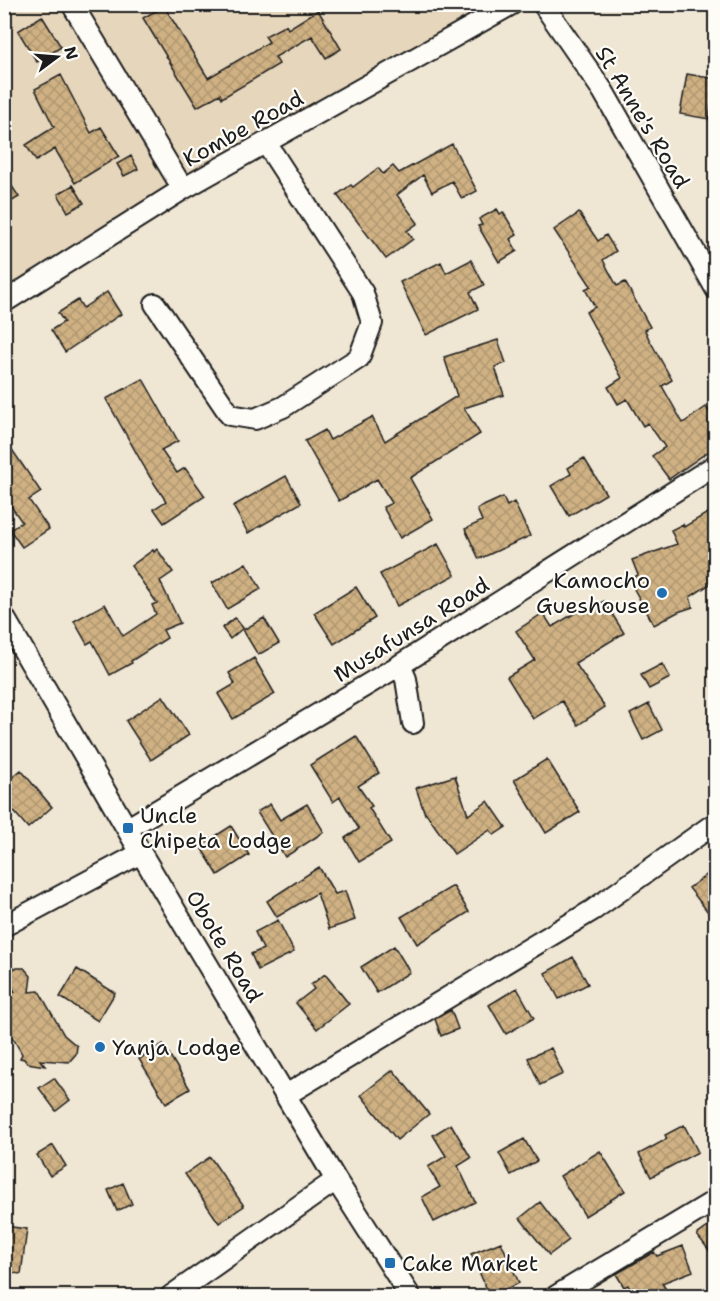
<svg xmlns="http://www.w3.org/2000/svg" width="720" height="1301" viewBox="0 0 720 1301" font-family="'Shantell Sans',sans-serif">
<style>
.built{fill:#e5d6bc}
.building{fill:url(#building-cross-hatch);stroke:#1c1c1c;stroke-width:1.5}
.lines{fill:none;stroke-linecap:round;stroke-linejoin:round}
.minor-casing{stroke:#1c1c1c;stroke-width:24}
.minor{stroke:#fdfcf7;stroke-width:20}
.poi-dot{fill:#1f6fb2;stroke:#fdfcf7;stroke-width:2}
.labels{text-anchor:middle;stroke-width:4.5;stroke-linejoin:round;paint-order:stroke}
.street-label{font-size:22px;fill:#1c1c1c;stroke:#fdfcf7}
.poi-label{font-size:22px;fill:#1c1c1c;stroke:#fdfcf7;text-anchor:start}
</style>
<defs>
<pattern id="building-cross-hatch" width="8" height="8" patternUnits="userSpaceOnUse" patternTransform="scale(1.5)"><rect width="8" height="8" fill="#cfb183"/><path d="M0 0l8 8M0 8l8-8" fill="none" stroke="#b19871"/></pattern>
</defs>
<rect width="100%" height="100%" fill="#efe6d4"/>
<filter id="ink" filterUnits="userSpaceOnUse"><feTurbulence type="fractalNoise" baseFrequency=".0167" numOctaves="2"/><feDisplacementMap in="SourceGraphic" scale="12" xChannelSelector="R" yChannelSelector="G"/><feConvolveMatrix kernelMatrix="1 2 1 2 8 2 1 2 1" color-interpolation-filters="sRGB"/></filter>
<g filter="url(#ink)">
<path class="built" d="M5,4L514,5L5,307Z"/>
<path class="building" d="M164,6L208,78L269,42L265,36L286,25L288,29L318,10L341,49L326,58L312,36L275,57L279,64L222,98L220,94L197,107L143,18Z
M42,16L61,47L37,62L18,31Z
M687,74L716,79L709,119L680,114Z
M61,75L91,133L101,127L119,156L75,183L55,149L36,161L26,145L54,127L35,89Z
M452,144L477,191L462,199L452,181L432,192L423,175L397,195L418,223L407,231L413,239L386,259L337,195L351,185L353,187L378,168L383,174L393,166L399,173Z
M131,156L138,169L124,176L117,164Z
M4,174L19,197L4,206Z
M73,185L84,203L68,212L58,194Z
M497,209L500,214L503,212L517,235L510,239L517,251L499,262L478,226L482,225L479,219Z
M579,213L598,241L606,235L616,251L603,260L617,286L625,282L650,327L645,330L649,339L672,380L662,386L683,423L706,407L716,421V446L669,479L652,456L665,447L648,423L643,426L627,399L618,404L608,387L622,378L586,312L595,307L585,289L591,286L554,230Z
M471,260L484,285L470,292L478,309L426,335L400,282L441,262L446,273Z
M107,292L121,314L65,352L51,330L64,322L58,313L78,300L83,308Z
M498,340L506,363L495,367L504,395L464,408L480,434L410,478L433,519L400,538L383,507L392,503L377,479L339,501L305,441L325,430L330,440L372,417L385,441L457,396L444,357Z
M143,379L178,441L161,450L177,473L185,468L205,496L164,523L154,509L166,501L150,477L106,399Z
M4,438L41,492L29,500L49,529L22,547L10,530L22,522L4,496Z
M584,458L606,494L569,516L551,486L571,474L568,468Z
M286,476L301,503L248,533L233,506Z
M503,497L507,506L514,502L530,536L479,559L465,529L482,521L477,509Z
M716,508V580L690,597L693,607L678,612L654,625L629,580L638,575L632,560L677,544L671,530L683,524L684,527Z
M438,544L455,575L397,606L380,574Z
M157,549L173,572L160,581L180,623L163,630L167,638L131,661L132,663L110,675L92,641L87,644L74,621L105,604L123,636L156,614L152,605L157,603L131,566L153,550L154,552Z
M246,563L261,589L227,609L212,583Z
M356,587L375,618L334,644L314,613Z
M604,601L624,633L575,663L605,707L578,725L562,701L533,719L507,677L535,660L516,631L543,613L552,627L583,608L586,612Z
M235,618L243,628L230,639L222,628Z
M264,618L279,643L258,655L243,630Z
M254,658L275,694L233,719L218,694L235,684L229,673Z
M662,664L670,678L649,689L641,675Z
M163,696L189,735L151,760L126,721Z
M649,704L662,730L643,740L630,714Z
M356,736L379,773L358,786L372,806L369,808L391,843L359,862L345,838L359,829L340,797L333,802L310,765Z
M547,759L580,812L546,833L514,780Z
M21,770L52,807L28,828L4,800V784Z
M455,776L468,815L488,801L506,827L494,835L490,830L454,854L426,813L425,814L416,788Z
M270,804L280,820L307,804L324,832L285,857L257,812Z
M231,826L249,855L218,875L200,846Z
M319,867L335,894L345,891L355,920L329,929L317,893L277,917L267,901Z
M716,868V922L689,888Z
M453,886L469,912L417,944L401,917Z
M278,920L294,952L258,970L251,954L263,949L255,932Z
M394,946L410,972L377,993L361,967Z
M573,957L588,984L559,999L545,973Z
M14,968H24L31,976L29,992L39,991L64,1035L77,1046L76,1054L69,1062L40,1060L45,1066L27,1063L24,1059L20,1058L22,1054L14,1040L6,1032L11,1019L4,1017V994L15,992L8,979Z
M77,969L115,993L98,1021L60,997Z
M325,974L349,1004L317,1029L296,1003L314,989L311,985Z
M517,988L534,1018L506,1034L489,1005Z
M451,1010L458,1029L441,1036L435,1019Z
M163,1044L190,1089L166,1103L139,1059Z
M551,1048L563,1074L540,1085L528,1058Z
M393,1070L429,1114L397,1140L361,1095Z
M54,1078L70,1100L56,1111L39,1088Z
M451,1124L471,1158L458,1166L475,1202L434,1222L422,1197L440,1187L428,1167L446,1156L433,1135Z
M684,1125L698,1152L651,1177L639,1154L667,1139L665,1135Z
M524,1139L537,1161L511,1175L499,1153Z
M53,1145L66,1166L50,1176L37,1155Z
M600,1151L625,1191L585,1216L560,1176Z
M210,1157L244,1206L219,1223L185,1174Z
M123,1183L132,1204L117,1211L108,1190Z
M540,1202L569,1240L549,1255L520,1218Z
M716,1221V1259L697,1235Z
M4,1226L27,1229L21,1274L4,1272Z
M501,1242L519,1283L490,1296L471,1254Z
M683,1246L693,1271L662,1283L670,1296H634L628,1285L624,1287L616,1274L654,1252L657,1256Z"/>
<g class="lines">
<g class="minor-casing">
<path id="minor" d="M72,4L183,189
M543,4L603,91L716,289
M4,302L183,189L512,4
M155,304L230,415L255,419L283,407L359,358L372,323L363,293L266,143
M4,617L141,853L336,1180L410,1296
M400,665L406,679L413,723
M128,828L400,665L716,465
M4,926L141,853
M286,1095L593,910L711,826L716,825
M171,1296L336,1180
M556,1296L716,1200"/>
</g>
<use href="#minor" class="minor"/>
</g>
</g>
<g class="poi-dot">
<circle cx="662" cy="593" r="6"/>
<rect x="122" y="822" width="12" height="12" rx="3"/>
<circle cx="100" cy="1047" r="6"/>
<rect x="384" y="1257" width="12" height="12" rx="3"/>
</g>
<g class="labels">
<g class="street-label">
<text transform="translate(643 117) rotate(59)" y="8">St Anne's Road</text>
<text transform="translate(243 128) rotate(-29)" y="8">Kombe Road</text>
<text transform="translate(411 629) rotate(-32)" y="8">Musafunsa Road</text>
<text transform="translate(225 946) rotate(59)" y="8">Obote Road</text>
</g>
<g class="poi-label">
<text x="650" y="588" text-anchor="end">Kamocho<tspan x="650" dy="25">Gueshouse</tspan></text>
<text x="140" y="823">Uncle<tspan x="140" dy="25">Chipeta Lodge</tspan></text>
<text x="112" y="1055">Yanja Lodge</text>
<text x="402" y="1271">Cake Market</text>
</g>
</g>
<rect width="720" height="1301" fill="none" stroke="#fdfcf7" stroke-width="24"/>
<rect x="12" y="12" width="696" height="1277" fill="none" stroke="#1c1c1c" stroke-width="2" filter="url(#ink)"/>
<g transform="translate(57 57) rotate(74)" stroke="#fdfcf7" stroke-width="4.5" paint-order="stroke">
<path d="M0-4.5L10 22L0 15L-10 22Z" fill="#1c1c1c"/>
<text y="-9" font-size="16" font-weight="bold" text-anchor="middle" fill="#1c1c1c">N</text>
</g>
</svg>
